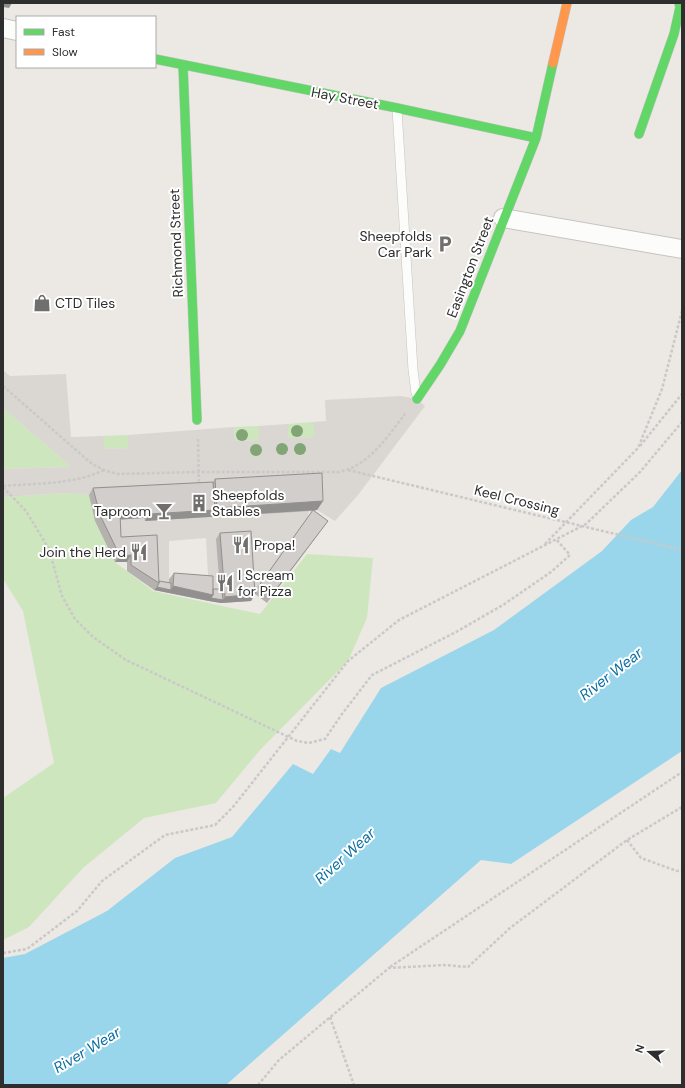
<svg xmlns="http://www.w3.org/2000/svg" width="685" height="1088" viewBox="0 0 685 1088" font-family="'DM Sans',sans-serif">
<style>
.green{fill:#cee6be}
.plaza{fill:#dad6d2}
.water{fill:#99d6ec}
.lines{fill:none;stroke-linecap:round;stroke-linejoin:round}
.lane-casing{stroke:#c5c4c5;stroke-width:10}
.street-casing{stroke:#c5c4c5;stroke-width:20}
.fast-casing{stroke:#c5c4c5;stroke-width:10}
.slow-casing{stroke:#c5c4c5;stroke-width:10}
.path{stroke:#c9c9c8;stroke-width:2.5;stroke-dasharray:3 2;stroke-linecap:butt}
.lane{stroke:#fcfcfb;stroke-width:9}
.street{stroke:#fcfcfb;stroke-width:18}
.fast{stroke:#63d668;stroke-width:9}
.slow{stroke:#ff974d;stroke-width:9}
.path-bridge{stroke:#c9c9c8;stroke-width:2.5;stroke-dasharray:3 2;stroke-linecap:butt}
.tree{fill:#82a575}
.wall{fill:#b4b1af;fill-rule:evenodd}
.shaded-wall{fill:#92908e}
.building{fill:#d1cecb;stroke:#92908e}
.labels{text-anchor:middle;stroke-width:4;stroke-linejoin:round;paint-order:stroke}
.street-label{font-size:14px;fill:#2e2e2e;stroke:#fff}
.poi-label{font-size:14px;fill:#2e2e2e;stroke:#fff;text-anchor:start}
.water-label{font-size:15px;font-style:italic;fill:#0d6fa3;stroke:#fff}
</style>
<rect width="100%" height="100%" fill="#ece8e4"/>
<path class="green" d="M3,408L67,463L70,467L3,469Z
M314,422V437L288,438V424Z
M259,426L260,440L235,441L234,427Z
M128,435V448L103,449V436Z
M66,493L89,495L115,562L153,591L260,614L307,554L373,558L367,618L348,661L260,750L216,803L144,818L83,868L29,927L3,940V798L54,763L23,611L3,579V497Z"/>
<path class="plaza" d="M3,370L10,376L66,374L71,437L103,436L104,449L128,448V435L234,427L235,441L259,440V426L288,424V438L314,437V422L326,421L325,400L401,396L417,399L425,406L358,495L335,521L317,510L316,482L89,495L66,493L3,497V469L70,467L67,463L3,408Z
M309,511L308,516L254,593L251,601L246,537L220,592L209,593L206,538L169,541V586L155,584L116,543V520L144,518L145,521Z"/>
<path class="water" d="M682,470V751L511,864L481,860L226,1085H3V958L25,954L107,911L175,858L232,837L293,764L313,774L331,749L340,753L381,688L494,630L602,551L631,520L653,507Z"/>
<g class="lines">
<g class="lane-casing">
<path id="lane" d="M397,109L413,370L416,393"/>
</g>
<g class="street-casing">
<path id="street" d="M3,28L17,31
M503,218L682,249"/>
</g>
<g class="fast-casing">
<path id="fast" d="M155,59L397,108L536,138
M183,65L197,420
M639,134L674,34L680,7L679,3
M417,399L440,365L460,331L536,138L553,63"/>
</g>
<g class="slow-casing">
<path id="slow" d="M553,63L567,3"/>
</g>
<path class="path" d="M3,386L92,464L104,470L117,474L199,472H338C368,467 387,437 405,414
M198,439L199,484
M640,446L682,394
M3,486C37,483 73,485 104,470
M3,487L26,511L49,549L62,596L75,619L93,637L126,660L297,741L309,743L325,739L342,714L372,675L456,632L503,605L551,572L570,555L556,539
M545,544L638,448L662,389L682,311
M627,840L641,858L677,871L682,870
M3,953L27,949L77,911L102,881L165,835L215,825L233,807L348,661L399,620L586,524L640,472L682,422
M390,967L682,772
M330,1017L354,1085
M258,1085L279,1060L389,968L444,965L468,967L510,928L627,840L682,807"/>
<use href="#lane" class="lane"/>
<use href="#street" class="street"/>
<use href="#fast" class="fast"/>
<use href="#slow" class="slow"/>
<path class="path-bridge" d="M348,470L682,550"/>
</g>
<g class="tree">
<circle cx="297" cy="431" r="6"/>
<circle cx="242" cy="435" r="6"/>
<circle cx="282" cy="449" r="6"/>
<circle cx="300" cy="449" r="6"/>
<circle cx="256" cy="450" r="6"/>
</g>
<path class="wall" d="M215,479L323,501L317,510L314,511L328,521L267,603L255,594L251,601L221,603L209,601L154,590L127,571V562H115L95,521L89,495L93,488L213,482ZM312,511L255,591L220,533L216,539L220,589H213L174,573L169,579V583L159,581L121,537L120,519L144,518L145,521Z"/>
<path class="shaded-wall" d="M3,3H12L9,8L3,7Z
M323,501L317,510L145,521L149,514L215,510L217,508Z
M149,512L144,518L116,520L120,513Z
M131,555L127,562H115L120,556Z
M173,586L213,595L223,600L225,597L255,594L251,601L221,603L209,601L169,593Z
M157,587L171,590L169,593L154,590Z"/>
<path class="building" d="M322,473L323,501L217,508L215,479Z
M213,482L215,510L149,514V512L120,513L121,537L157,535L159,583L131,565V555L120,556L100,515L93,488Z
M313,510L328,521L271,596L258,587Z
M251,531L255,594L225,597L220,533Z
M174,573L213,576V595L173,586Z
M159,581L171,583V590L157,587L159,583Z
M213,589H222L223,600L211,598L213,595Z"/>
<defs>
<g id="parking-bare" transform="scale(1.38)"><path d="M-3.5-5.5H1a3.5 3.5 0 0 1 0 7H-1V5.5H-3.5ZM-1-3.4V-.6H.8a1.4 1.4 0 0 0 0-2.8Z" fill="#706f6e" stroke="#fff" stroke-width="2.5" paint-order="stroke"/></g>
<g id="shop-bare" transform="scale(1.38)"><path d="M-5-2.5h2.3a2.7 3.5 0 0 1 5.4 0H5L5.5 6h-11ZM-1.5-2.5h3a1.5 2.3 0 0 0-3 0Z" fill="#706f6e" stroke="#fff" stroke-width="2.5" paint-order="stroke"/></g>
<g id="building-bare" transform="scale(1.38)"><path d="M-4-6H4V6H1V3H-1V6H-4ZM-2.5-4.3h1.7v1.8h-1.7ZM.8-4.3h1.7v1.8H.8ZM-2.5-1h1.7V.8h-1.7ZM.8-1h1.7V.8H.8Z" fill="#706f6e" stroke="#fff" stroke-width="2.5" paint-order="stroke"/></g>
<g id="bar-bare" transform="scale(1.38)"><path d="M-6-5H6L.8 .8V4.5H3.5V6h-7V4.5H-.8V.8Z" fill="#706f6e" stroke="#fff" stroke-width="2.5" paint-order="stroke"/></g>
<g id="restaurant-bare" transform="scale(1.38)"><path d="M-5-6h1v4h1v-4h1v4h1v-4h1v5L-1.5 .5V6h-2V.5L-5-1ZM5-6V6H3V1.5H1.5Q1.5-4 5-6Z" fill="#706f6e" stroke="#fff" stroke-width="2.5" paint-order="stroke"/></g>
</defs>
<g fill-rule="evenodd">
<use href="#parking-bare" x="445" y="244"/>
<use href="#shop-bare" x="42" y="303"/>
<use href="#building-bare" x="199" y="503"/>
<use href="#bar-bare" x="164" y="511"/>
<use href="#restaurant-bare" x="241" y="545"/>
<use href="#restaurant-bare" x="139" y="552"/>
<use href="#restaurant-bare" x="225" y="583"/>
</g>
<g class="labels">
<g class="street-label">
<text transform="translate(345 98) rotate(11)" y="5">Hay Street</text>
<text transform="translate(176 243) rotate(-92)" y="5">Richmond Street</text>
<text transform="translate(470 267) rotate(-69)" y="5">Easington Street</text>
<text transform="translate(517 500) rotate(14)" y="5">Keel Crossing</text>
</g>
<g class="poi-label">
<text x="432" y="241" text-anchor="end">Sheepfolds<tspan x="432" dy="16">Car Park</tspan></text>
<text x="55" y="308">CTD Tiles</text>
<text x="212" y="500">Sheepfolds<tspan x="212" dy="16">Stables</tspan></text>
<text x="151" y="516" text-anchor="end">Taproom</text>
<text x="254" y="550">Propa!</text>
<text x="126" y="557" text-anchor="end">Join the Herd</text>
<text x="238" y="580">I Scream<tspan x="238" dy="16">for Pizza</tspan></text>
</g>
<g class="water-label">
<text transform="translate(611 674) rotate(-38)" y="5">River Wear</text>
<text transform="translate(345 856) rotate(-42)" y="5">River Wear</text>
<text transform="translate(87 1050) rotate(-31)" y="5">River Wear</text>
</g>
</g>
<rect width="685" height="1088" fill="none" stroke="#2e2e2e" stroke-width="8"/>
<rect x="16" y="16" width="140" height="52" fill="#ffffff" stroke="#ababab"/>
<rect x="24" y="29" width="20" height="6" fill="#63d668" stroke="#ababab"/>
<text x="52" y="36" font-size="12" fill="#2e2e2e">Fast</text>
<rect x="24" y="49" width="20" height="6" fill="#ff974d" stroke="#ababab"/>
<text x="52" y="56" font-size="12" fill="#2e2e2e">Slow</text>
<g transform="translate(649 1052) rotate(289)" stroke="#ffffff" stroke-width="3" paint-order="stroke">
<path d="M0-3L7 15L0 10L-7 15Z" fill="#2e2e2e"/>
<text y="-6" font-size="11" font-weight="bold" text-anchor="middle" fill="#2e2e2e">N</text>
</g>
</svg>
